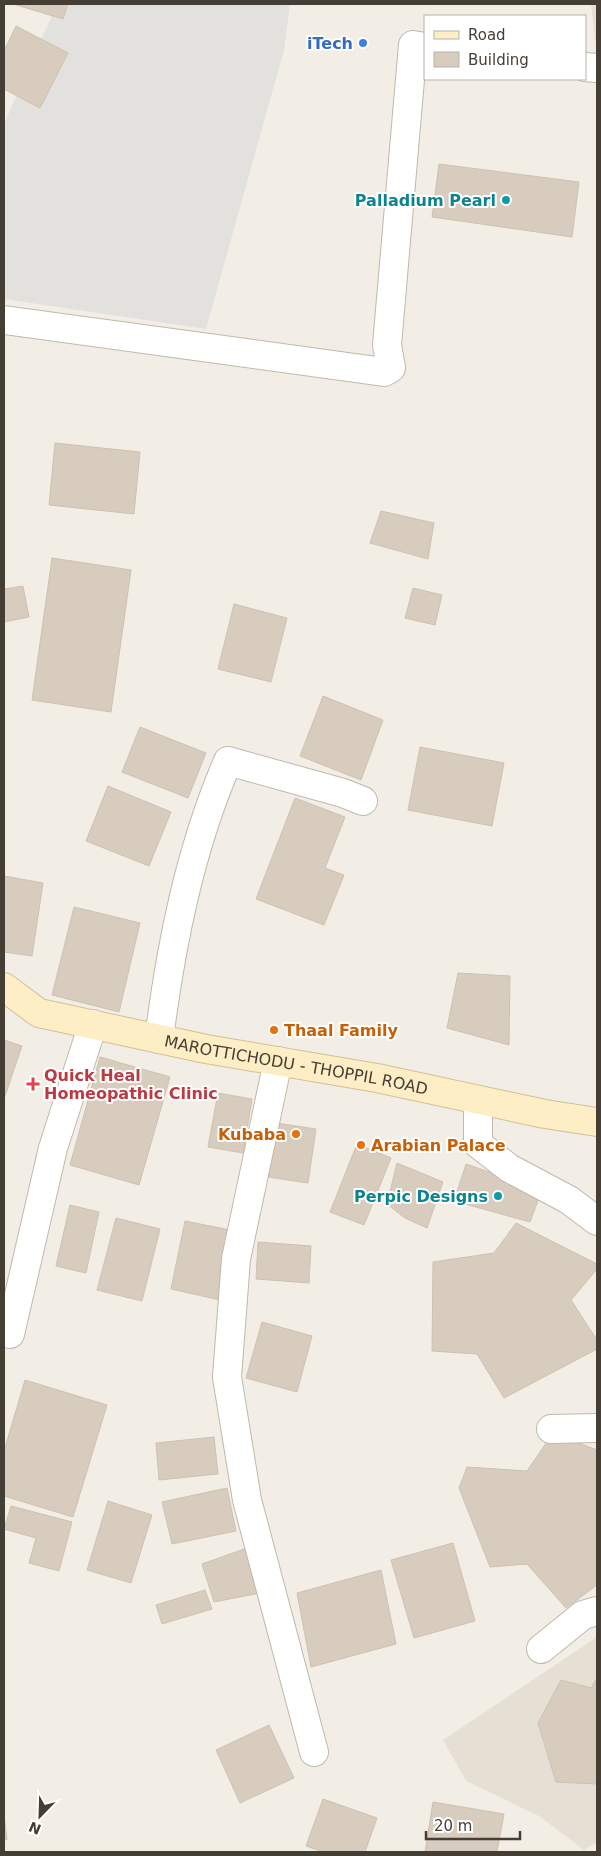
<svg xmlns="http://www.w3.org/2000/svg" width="601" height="1856" font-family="'DejaVu Sans',sans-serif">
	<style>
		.residential { fill: #e6e0d4 }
		.parking { fill: #e3e1de }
		.building { fill: #d7ccbe; stroke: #cec1af }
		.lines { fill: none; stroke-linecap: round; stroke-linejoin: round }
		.minor-casing { stroke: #c1b8ab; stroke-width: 30 }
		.secondary-casing { stroke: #d2c097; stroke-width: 30 }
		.minor { stroke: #fff; stroke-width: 28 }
		.secondary { stroke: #fdeec5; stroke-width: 28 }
		.shop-dot { fill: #3f7fe0; stroke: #fff; stroke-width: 2 }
		.culture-dot { fill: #0f9aa8; stroke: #fff; stroke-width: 2 }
		.food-dot { fill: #e8710a; stroke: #fff; stroke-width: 2 }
		.health-dot { fill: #e0444e; stroke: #fff; stroke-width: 2 }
		.labels { text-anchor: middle; stroke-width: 4; stroke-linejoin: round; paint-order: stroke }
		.shop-label { font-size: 16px; font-weight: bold; fill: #366cbe; stroke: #fff; text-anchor: end }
		.culture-label { font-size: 16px; font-weight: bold; fill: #0d838f; stroke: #fff; text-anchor: end }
		.food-label { font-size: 16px; font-weight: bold; fill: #c56008; stroke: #fff; text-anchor: start }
		.street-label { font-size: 16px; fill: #453e35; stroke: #fff }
		.health-label { font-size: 16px; font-weight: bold; fill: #be3a42; stroke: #fff; text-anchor: start }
	</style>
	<rect width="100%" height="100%" fill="#f2eee6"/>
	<path class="residential" d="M591 4H597V56Z
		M597 1637V1842L584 1850 539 1816 466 1781 443 1740Z"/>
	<path class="parking" d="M57 4H290L284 50 206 329 4 299V124Z"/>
	<path class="building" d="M13 4H68L63 19Z
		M16 26 68 53 40 108 4 89V51Z
		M439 164 579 182 572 237 432 217Z
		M55 443 140 452 134 514 49 505Z
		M381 511 434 523 428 559 370 543Z
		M52 558 131 570 111 712 32 700Z
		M23 586 29 617 4 622V589Z
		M413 588 442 595 435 625 405 618Z
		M234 604 287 618 271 682 218 669Z
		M323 696 383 720 361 780 300 756Z
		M140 727 206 753 188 798 122 772Z
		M420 747 504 763 492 826 408 810Z
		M108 786 171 812 149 866 86 841Z
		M295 798 345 817 325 868 344 875 324 925 256 899Z
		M4 876 43 883 32 956 4 952Z
		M74 907 140 923 119 1012 52 995Z
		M458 973 510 976 509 1045 447 1028Z
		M4 1040 22 1046 4 1099Z
		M100 1057 170 1077 139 1185 70 1165Z
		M218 1093 252 1099 243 1153 208 1147Z
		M276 1123 316 1129 308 1183 268 1177Z
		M357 1144 391 1158 364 1225 330 1212Z
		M397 1163 443 1182 427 1228 405 1218 387 1204Z
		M466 1164 542 1190 530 1222 454 1201Z
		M70 1205 99 1212 86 1273 56 1266Z
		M116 1218 160 1229 142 1301 97 1290Z
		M185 1221 235 1231 220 1300 171 1289Z
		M516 1223 597 1264V1269L571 1300 597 1340V1349L504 1398 477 1354 432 1351 433 1262 494 1253Z
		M258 1242 311 1246 309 1283 256 1279Z
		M262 1322 312 1336 297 1392 246 1378Z
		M25 1380 107 1405 73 1517 4 1496V1451Z
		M553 1433 597 1450V1585L566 1608 527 1564 490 1567 459 1488 467 1467 527 1471Z
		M214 1437 218 1474 159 1480 156 1443Z
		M227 1488 236 1531 172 1544 162 1502Z
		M108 1501 152 1515 131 1583 87 1570Z
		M11 1506 72 1522 59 1571 29 1563 36 1538 4 1529Z
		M453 1543 475 1621 414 1638 391 1560Z
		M247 1548 260 1593 214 1602 202 1564Z
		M381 1570 396 1644 311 1667 297 1593Z
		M205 1590 212 1609 162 1624 156 1605Z
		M597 1678V1784L556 1782 538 1723 561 1680 591 1688Z
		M269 1725 294 1778 240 1803 216 1750Z
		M323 1799 377 1818 365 1852H323L306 1846Z
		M433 1802 504 1814 497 1852H425Z
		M4 1815 7 1839 4 1840Z"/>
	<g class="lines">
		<g class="minor-casing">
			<path id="minor" d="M585 67 597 68
				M4 320 384 372 391 368 387 345 413 45 425 47
				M159 1039C171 944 190 849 228 761L343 793 363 801
				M278 1061 236 1259 227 1377 247 1500 314 1752
				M478 1100V1144L509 1168 569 1200 597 1221
				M10 1334 53 1148 93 1024
				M551 1429 597 1428
				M541 1649 583 1615 597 1611"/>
		</g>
		<g class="secondary-casing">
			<g id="secondary">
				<path id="s1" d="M4 987 39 1013 206 1049 377 1078 545 1114 597 1122"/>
			</g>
		</g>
		<use href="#minor" class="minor"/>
		<use href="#secondary" class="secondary"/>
	</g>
	<circle class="shop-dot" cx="363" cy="43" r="5"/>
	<g class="culture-dot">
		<circle cx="506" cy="200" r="5"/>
		<circle cx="498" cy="1196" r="5"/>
	</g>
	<g class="food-dot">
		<circle cx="274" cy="1030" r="5"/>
		<circle cx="296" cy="1134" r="5"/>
		<circle cx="361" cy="1145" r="5"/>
	</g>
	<path class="health-dot" d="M30.5 1076.5h5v5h5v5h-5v5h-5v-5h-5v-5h5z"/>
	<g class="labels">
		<g class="shop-label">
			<text x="353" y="49">iTech</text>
		</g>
		<g class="culture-label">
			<text x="496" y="206">Palladium Pearl</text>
			<text x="488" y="1202">Perpic Designs</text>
		</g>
		<g class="food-label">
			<text x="284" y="1036">Thaal Family</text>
			<text x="286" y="1140" text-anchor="end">Kubaba</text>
			<text x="371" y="1151">Arabian Palace</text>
		</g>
		<g class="street-label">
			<text dy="6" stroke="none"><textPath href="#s1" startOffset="306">MAROTTICHODU - THOPPIL ROAD</textPath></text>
		</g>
		<g class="health-label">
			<text x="44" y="1081">Quick Heal<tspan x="44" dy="18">Homeopathic Clinic</tspan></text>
		</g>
	</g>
	<rect width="601" height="1856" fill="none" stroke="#453e35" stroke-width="10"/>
	<rect x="424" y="15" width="162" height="65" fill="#ffffff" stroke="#b5b2ae"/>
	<rect x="434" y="31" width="25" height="8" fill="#fdeec5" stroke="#b5b2ae"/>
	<text x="468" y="40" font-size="15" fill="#453e35">Road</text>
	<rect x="434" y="52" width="25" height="15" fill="#d7ccbe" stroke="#b5b2ae"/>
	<text x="468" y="65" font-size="15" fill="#453e35">Building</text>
	<g transform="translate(40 1816) rotate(203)" stroke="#ffffff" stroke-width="4" paint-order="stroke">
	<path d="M0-4L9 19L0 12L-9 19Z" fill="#453e35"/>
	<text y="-8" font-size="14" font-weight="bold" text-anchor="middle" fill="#453e35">N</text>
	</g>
	<path d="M426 1831v8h94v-8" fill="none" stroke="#453e35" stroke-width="2.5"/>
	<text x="434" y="1831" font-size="15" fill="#453e35" stroke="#ffffff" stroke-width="4" paint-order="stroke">20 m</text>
</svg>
